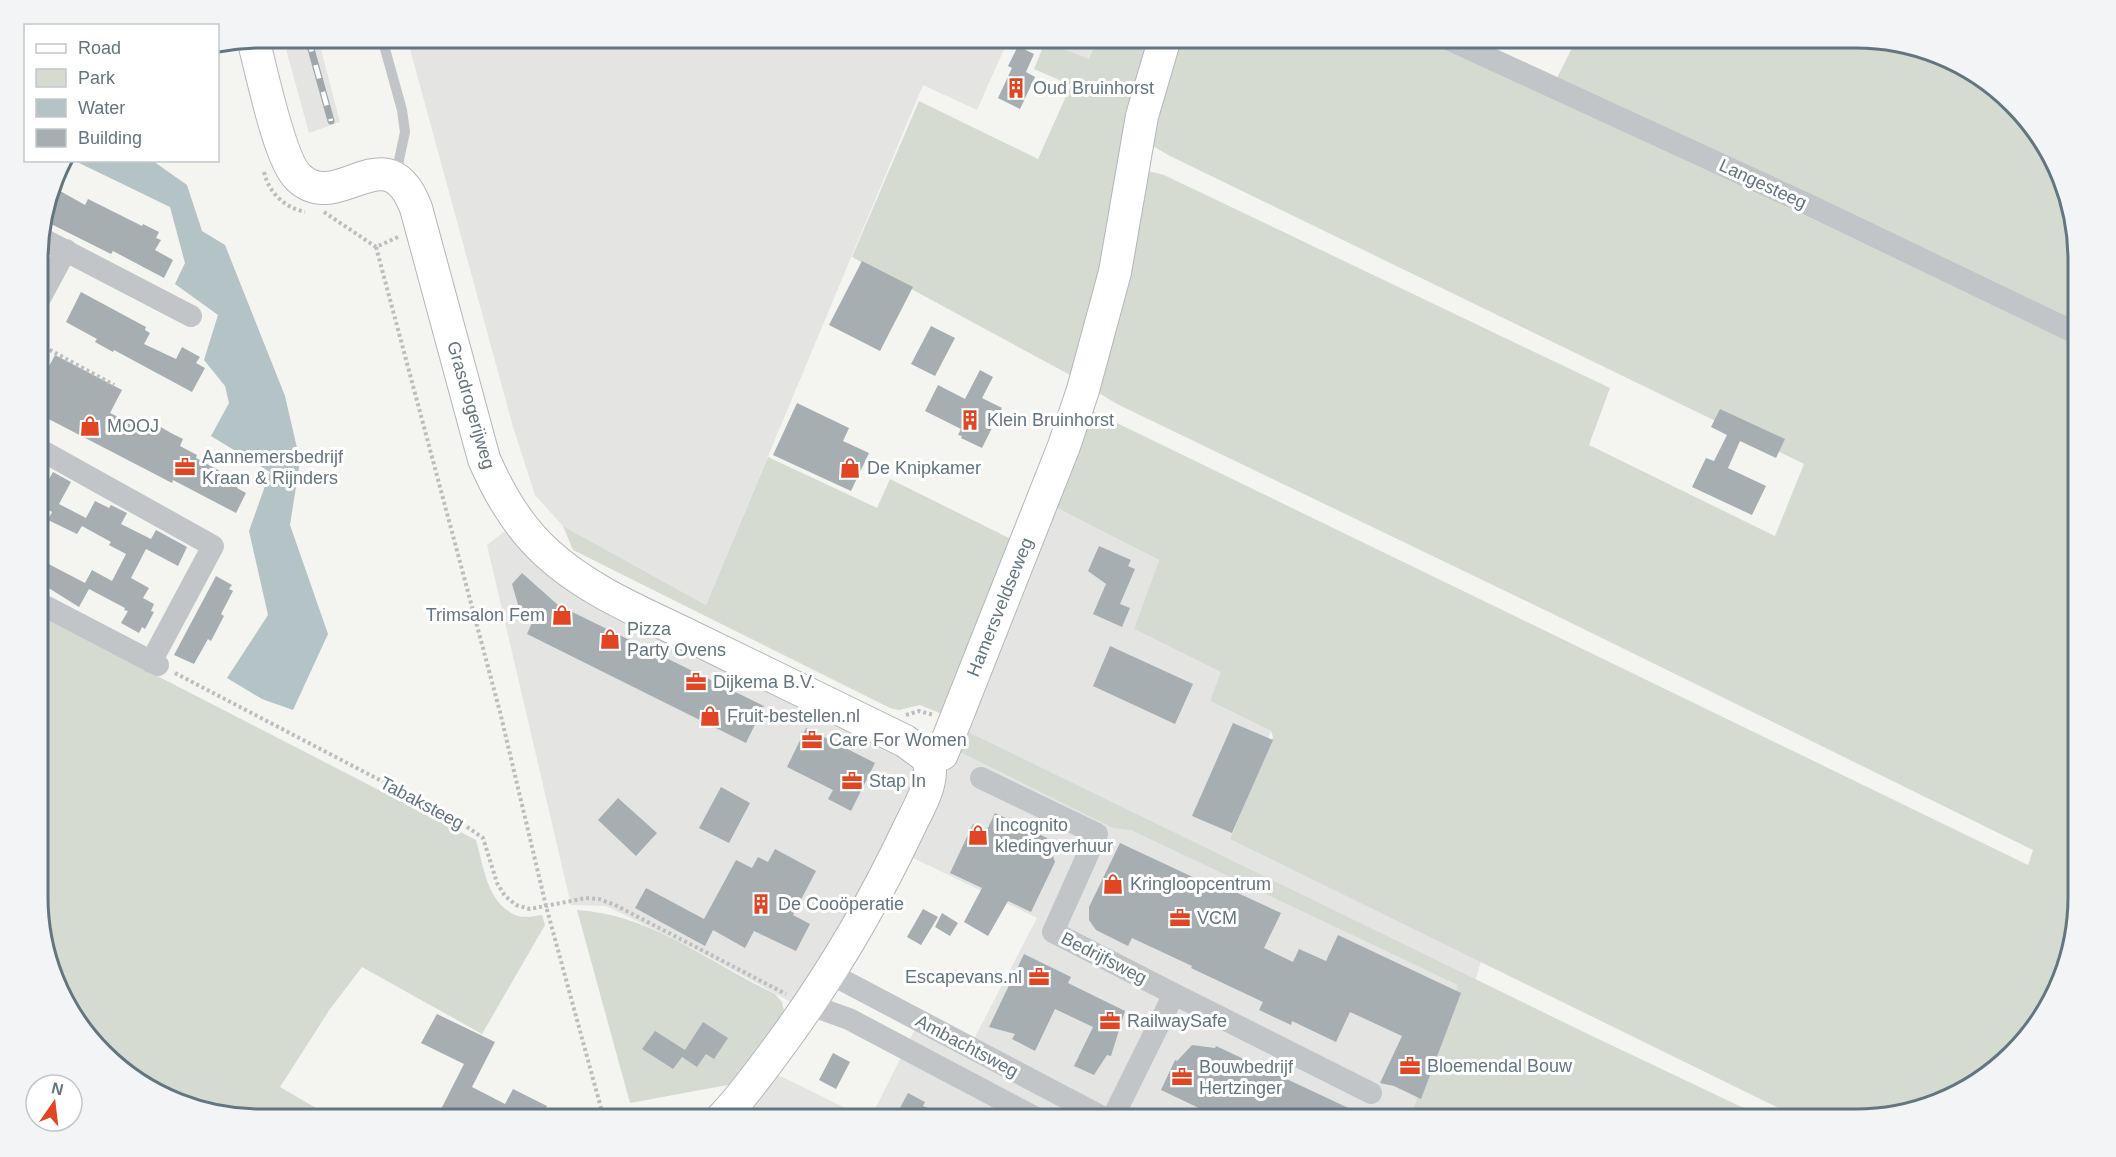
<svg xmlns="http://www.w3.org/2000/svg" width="2116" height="1157" font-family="Arial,sans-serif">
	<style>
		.built { fill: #e4e5e3 }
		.green { fill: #d5dbd1 }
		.water { fill: #b4c3c5 }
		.building { fill: #a6aeb2 }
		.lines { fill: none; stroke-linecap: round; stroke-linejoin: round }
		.secondary-casing { stroke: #b1b7ba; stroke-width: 34 }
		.path { stroke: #bbbdbf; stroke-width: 4; stroke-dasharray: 3 3; stroke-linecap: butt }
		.lane { stroke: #c1c5c8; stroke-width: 10 }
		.street { stroke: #c1c5c8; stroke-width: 22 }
		.secondary { stroke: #fff; stroke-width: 32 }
		.rail-casing { stroke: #a0a7ab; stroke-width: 7 }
		.rail { stroke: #fff; stroke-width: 4.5; stroke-dasharray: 14; stroke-linecap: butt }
		.labels { text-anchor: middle; stroke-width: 6; stroke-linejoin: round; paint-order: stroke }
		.poi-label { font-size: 18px; fill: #637580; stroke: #fff; text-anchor: start }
		.street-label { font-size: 18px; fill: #637580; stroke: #fff }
		.rim { fill: none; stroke: #637580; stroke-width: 3 }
	</style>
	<rect width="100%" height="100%" fill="#f4f4f0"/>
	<path class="built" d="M283 38H318L340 122 309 133Z
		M407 38H1009L977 110 923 85 706 605 563 526 535 495 513 427Z
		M1034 38H1098L1090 62Z
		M1053 506 1159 560 1134 629 1222 672 1210 701 1271 731 1232 833 1481 961 1435 1119H870L923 1013 974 1039 1037 918 905 854 800 1007 694 949 606 906 571 905 487 545 509 528 944 775Z
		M770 1071 868 1119H728Z"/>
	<path class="green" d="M1098 38H1150L1133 88 1102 277 1072 376 852 257 919 101 1038 159 1071 85 1034 69 1045 42 1089 59Z
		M1180 38H1430L2078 345V911L2049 1008 2014 1054 1967 1089 1870 1119H1801L1230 839 1273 737 1271 731 1210 701 1221 672 1134 629 1159 560 1053 506 1088 409 2028 865 2033 850 1551 613 1117 404 1094 390 1131 258 1148 171 1164 175 1610 388 1589 445 1775 536 1804 464 1170 156 1153 146 1170 67Z
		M1577 38H1856L1967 67 2041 137 2078 245V324L1557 78Z
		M768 457 877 508 890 479 1015 541 947 716 920 705 899 710 890 708 573 550 563 526 706 605Z
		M39 615 476 840C484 867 487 905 518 916 525 918 535 916 542 915L545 925 482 1034 362 967 330 1009 280 1087 335 1119H260L149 1090 75 1021 39 926Z
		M964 730 1592 1036 1767 1119H1410L1458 985 1131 830 1113 828 956 750Z
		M577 910C650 914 712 964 775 994L782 1002 785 1016 733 1084 630 1103Z"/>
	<path class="water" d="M75 161H153L187 185 202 231 225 245 285 396 300 461 290 525 328 634 293 710 262 699 227 678 268 615 249 531 270 472 211 436 229 403 225 386 204 360 218 315 175 284 185 263 170 207Z"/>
	<path class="building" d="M1018 46 1034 54 1026 72 1035 77 1020 109 998 98 1012 68 1008 66Z
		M53 187 85 205 88 199 142 226 143 224 159 232 156 238 161 240 155 250 173 260 164 278 113 251 111 254 43 220Z
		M862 261 913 287 880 351 829 325Z
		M81 292 146 327 145 330 150 333 144 344 176 359 182 347 200 357 196 363 205 368 192 392 114 350 113 352 95 342 97 339 66 322Z
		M931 326 955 338 935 376 911 364Z
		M55 355 122 390 110 413 155 435 159 426 171 433 183 439 180 446 197 455 196 458 240 482 237 488 246 493 236 513 173 480 172 483 39 414V385Z
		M980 370 993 377 982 398 1002 408 982 448 961 438 962 436 958 435 961 429 925 411 938 385 965 399Z
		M797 403 849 428 843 441 869 453 851 491 773 455Z
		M1720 409 1785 439 1776 458 1740 441 1728 468 1766 486 1752 515 1692 487 1706 458 1714 461 1727 435 1711 427Z
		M53 472 71 482 59 504 86 518 95 501 109 508 111 505 127 513 121 524 151 539 156 530 187 547 178 566 146 549 131 578 149 588 143 598 154 604 151 611 154 612 145 629 142 627 139 633 121 623 128 611 124 610 125 608 89 589 79 607 39 582V559L85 583 92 570 112 581 126 554 109 545 111 542 82 526 77 534 48 520 52 512 39 505V486L44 488Z
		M1099 546 1131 560 1128 566 1135 569 1120 604 1130 608 1122 627 1093 614 1106 584 1088 571Z
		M522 573 558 605 764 706 746 743 527 634 535 616 519 608 512 584Z
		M216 576 232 585 229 589 233 591 221 614 224 616 211 641 208 639 194 664 174 655Z
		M1110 646 1193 684 1175 724 1093 686Z
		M1233 723 1273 740 1232 833 1192 816Z
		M806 728 875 763 851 811 828 799 833 790 787 767Z
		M721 787 750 803 729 843 699 828Z
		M618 798 657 833 636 856 598 820Z
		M995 813 1047 838 1055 862 1031 912 1008 901 988 936 964 922 982 888 950 873 973 824 987 830Z
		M1120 843 1227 893 1229 889 1281 913 1264 948 1293 962 1299 949 1326 961 1338 935 1461 993 1421 1099 1394 1086 1380 1083 1402 1036 1350 1012 1336 1042 1292 1021 1291 1025 1259 1010 1263 1002 1191 968 1192 966 1132 938 1128 946 1096 930 1089 920V907Z
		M775 849 816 871 793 915 810 924 796 951 754 931 745 948 713 930 705 946 635 908 646 888 704 919 736 860 752 868 758 857 768 862Z
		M923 909 938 917 921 945 907 937Z
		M942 913 958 923 950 936 935 927Z
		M1024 954 1071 977 1068 983 1125 1011 1111 1056 1107 1055 1094 1075 1074 1066 1093 1027 1055 1009 1035 1051 1012 1039 1015 1034 989 1027Z
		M437 1014 495 1042 472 1087 505 1104 513 1089 547 1106 540 1119H436L464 1064 421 1043Z
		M703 1022 728 1038 714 1059 706 1054 697 1067 682 1057 673 1069 642 1049 655 1031 685 1050Z
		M1192 1045 1215 1048 1216 1046 1372 1119H1222L1161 1090 1175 1060 1177 1061Z
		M833 1053 850 1062 836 1089 819 1080Z
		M908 1093 925 1102 923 1106 951 1119H894Z"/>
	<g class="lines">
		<g class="secondary-casing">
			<path id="secondary" d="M253 39C261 68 279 159 298 177 338 217 386 130 416 208L484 459C499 494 518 527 547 553 588 591 643 613 692 637 763 672 834 707 905 741L928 758
				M928 758 942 754 1064 446 1083 390 1115 272 1142 116 1165 38
				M721 1119C744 1095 763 1068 783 1041 831 975 873 904 908 830 918 808 936 782 928 758"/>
		</g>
		<path class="path" d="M264 172C269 193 284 207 305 212
			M324 212 376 247
			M398 237 376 247 500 712 546 906 604 1119
			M39 344 114 385
			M175 673 460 822 483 838 497 883 505 896 516 905 530 909 586 898 599 899 615 905 786 994
			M906 715 919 711 934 715"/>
		<path class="lane" d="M382 38 402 110 405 132 396 174"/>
		<path class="street" d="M1446 38 1809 205 2078 334
			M39 237 191 316
			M39 300 66 250
			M39 449 213 546 151 662
			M39 603 158 665
			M981 778 1097 834 1053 932 1174 994 1112 1119
			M829 973 1106 1119
			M1174 994 1371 1093
			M810 1005 849 1019 1038 1119"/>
		<use href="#secondary" class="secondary"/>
		<g class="rail-casing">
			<path id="rail" d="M308 38 331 121"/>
		</g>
		<use href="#rail" class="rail"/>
	</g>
	<defs>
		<g id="building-bare" transform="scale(1.62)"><path d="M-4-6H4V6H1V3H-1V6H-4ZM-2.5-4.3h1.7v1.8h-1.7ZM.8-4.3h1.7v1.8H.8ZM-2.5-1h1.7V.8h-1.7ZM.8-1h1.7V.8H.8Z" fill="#e04624" stroke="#fff" stroke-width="2.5" paint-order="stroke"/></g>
		<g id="shop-bare" transform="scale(1.62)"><path d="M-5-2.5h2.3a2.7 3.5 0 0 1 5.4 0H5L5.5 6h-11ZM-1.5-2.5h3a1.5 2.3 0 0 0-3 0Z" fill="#e04624" stroke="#fff" stroke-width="2.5" paint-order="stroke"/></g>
		<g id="office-bare" transform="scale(1.62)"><path d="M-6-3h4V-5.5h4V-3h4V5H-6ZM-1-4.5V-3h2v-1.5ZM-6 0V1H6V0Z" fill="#e04624" stroke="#fff" stroke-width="2.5" paint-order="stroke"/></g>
	</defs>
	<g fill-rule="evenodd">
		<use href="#building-bare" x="1016" y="88"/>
		<use href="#building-bare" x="970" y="420"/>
		<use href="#shop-bare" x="90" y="426"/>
		<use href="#office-bare" x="185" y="467"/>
		<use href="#shop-bare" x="850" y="468"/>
		<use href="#shop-bare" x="562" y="615"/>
		<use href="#shop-bare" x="610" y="639"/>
		<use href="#office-bare" x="696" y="682"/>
		<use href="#shop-bare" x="710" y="716"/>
		<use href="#office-bare" x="812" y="740"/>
		<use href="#office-bare" x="852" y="781"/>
		<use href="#shop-bare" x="978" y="835"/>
		<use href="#shop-bare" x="1113" y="884"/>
		<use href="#building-bare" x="761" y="904"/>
		<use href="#office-bare" x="1180" y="918"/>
		<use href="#office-bare" x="1039" y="977"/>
		<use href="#office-bare" x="1110" y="1021"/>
		<use href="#office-bare" x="1410" y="1066"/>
		<use href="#office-bare" x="1182" y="1077"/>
	</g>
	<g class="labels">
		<g class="poi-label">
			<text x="1033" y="94">Oud Bruinhorst</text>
			<text x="987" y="426">Klein Bruinhorst</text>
			<text x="107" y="432">MOOJ</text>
			<text x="202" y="463">Aannemersbedrijf<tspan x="202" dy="21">Kraan &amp; Rijnders</tspan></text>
			<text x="867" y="474">De Knipkamer</text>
			<text x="545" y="621" text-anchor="end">Trimsalon Fem</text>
			<text x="627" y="635">Pizza<tspan x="627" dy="21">Party Ovens</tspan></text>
			<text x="713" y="688">Dijkema B.V.</text>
			<text x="727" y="722">Fruit-bestellen.nl</text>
			<text x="829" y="746">Care For Women</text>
			<text x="869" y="787">Stap In</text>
			<text x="995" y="831">Incognito<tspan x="995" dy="21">kledingverhuur</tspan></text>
			<text x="1130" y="890">Kringloopcentrum</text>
			<text x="778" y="910">De Cooöperatie</text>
			<text x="1197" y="924">VCM</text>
			<text x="1022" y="983" text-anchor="end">Escapevans.nl</text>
			<text x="1127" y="1027">RailwaySafe</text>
			<text x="1427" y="1072">Bloemendal Bouw</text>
			<text x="1199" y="1073">Bouwbedrijf<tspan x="1199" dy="21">Hertzinger</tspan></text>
		</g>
		<g class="street-label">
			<text transform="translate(1763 184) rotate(25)" y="6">Langesteeg</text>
			<text transform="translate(471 405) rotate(74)" y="6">Grasdrogerijweg</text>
			<text transform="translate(1000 607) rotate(-68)" y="6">Hamersveldseweg</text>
			<text transform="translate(422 803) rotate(28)" y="6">Tabaksteeg</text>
			<text transform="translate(1104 958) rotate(27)" y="6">Bedrijfsweg</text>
			<text transform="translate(967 1046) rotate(28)" y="6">Ambachtsweg</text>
		</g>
	</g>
	<path d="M0 0H2116V1157H0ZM260 48H1856A212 212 0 0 1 2068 260V897A212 212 0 0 1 1856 1109H260A212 212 0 0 1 48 897V260A212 212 0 0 1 260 48Z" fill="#f3f4f5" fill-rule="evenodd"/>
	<path class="rim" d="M260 48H1856A212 212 0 0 1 2068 260V897A212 212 0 0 1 1856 1109H260A212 212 0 0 1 48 897V260A212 212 0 0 1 260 48Z"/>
	<rect x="24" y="24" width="195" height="138" fill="#ffffff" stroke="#c1c8cc" stroke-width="1.5"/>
	<rect x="36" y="44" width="30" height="9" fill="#ffffff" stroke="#c1c8cc" stroke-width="1.5"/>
	<text x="78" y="54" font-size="18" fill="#637580">Road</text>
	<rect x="36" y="69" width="30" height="18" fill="#d5dbd1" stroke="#c1c8cc" stroke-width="1.5"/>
	<text x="78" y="84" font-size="18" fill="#637580">Park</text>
	<rect x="36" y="99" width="30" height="18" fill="#b4c3c5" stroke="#c1c8cc" stroke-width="1.5"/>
	<text x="78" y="114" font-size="18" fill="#637580">Water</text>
	<rect x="36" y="129" width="30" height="18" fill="#a6aeb2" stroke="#c1c8cc" stroke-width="1.5"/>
	<text x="78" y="144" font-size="18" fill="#637580">Building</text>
	<g transform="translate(54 1103) rotate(14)"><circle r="28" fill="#ffffff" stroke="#c1c8cc" stroke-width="1.5"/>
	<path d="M0-4.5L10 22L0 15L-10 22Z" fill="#e04624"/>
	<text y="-9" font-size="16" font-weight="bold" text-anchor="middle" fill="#637580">N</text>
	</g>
</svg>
